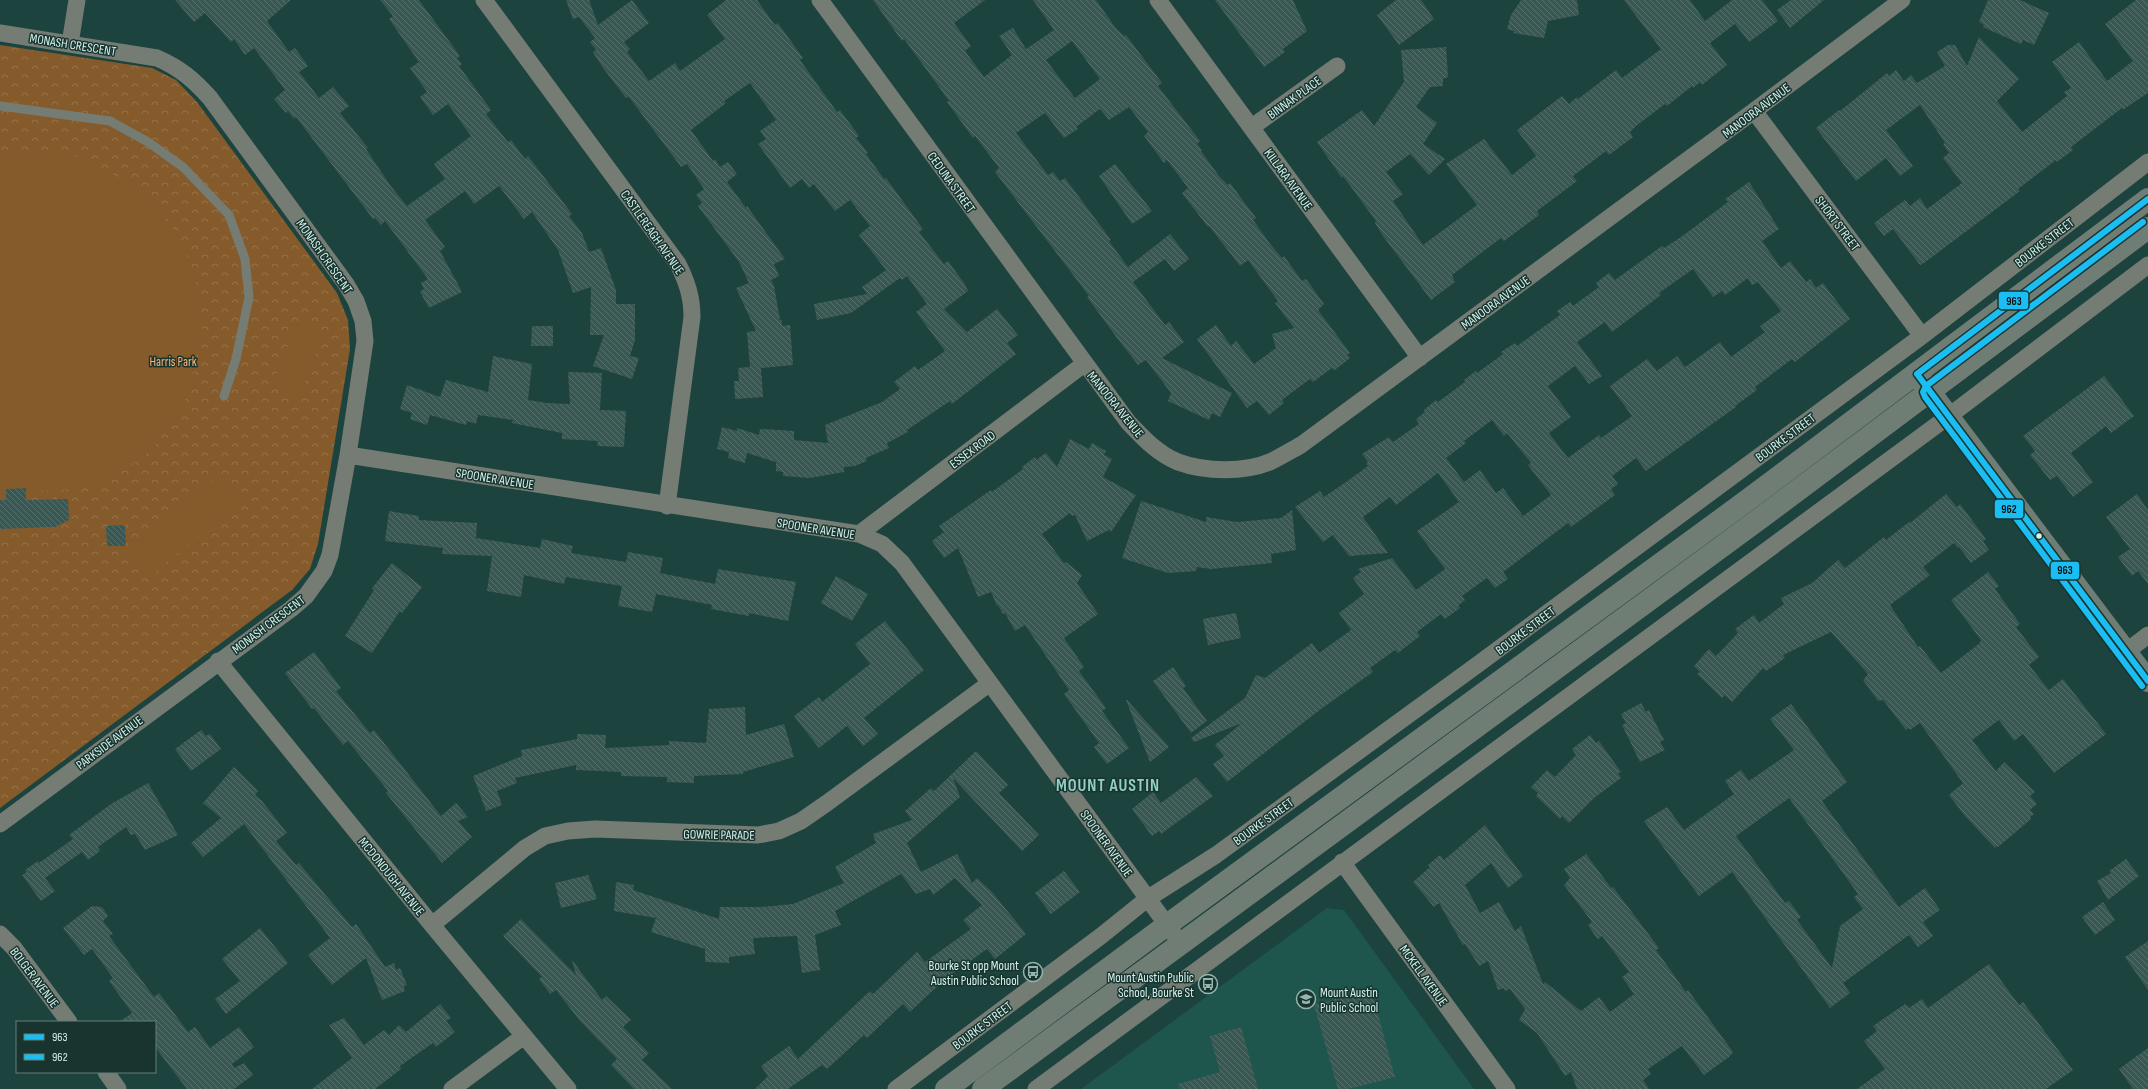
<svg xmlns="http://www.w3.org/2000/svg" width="2148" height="1089" font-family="'Sofia Sans Condensed',sans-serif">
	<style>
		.built { fill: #1e564e }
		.park { fill: url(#park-crowns) }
		.pitch { fill: #865b2b }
		.building { fill: url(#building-back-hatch); fill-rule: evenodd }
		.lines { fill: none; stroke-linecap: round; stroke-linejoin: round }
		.lane { stroke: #747c74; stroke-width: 9 }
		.street { stroke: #747c74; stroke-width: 17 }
		.secondary { stroke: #707d75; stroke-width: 22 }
		.bus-1-casing { stroke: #19332f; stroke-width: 9 }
		.bus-2-casing { stroke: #19332f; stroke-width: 9 }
		.bus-1 { stroke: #1abef2; stroke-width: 6 }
		.bus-2 { stroke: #1abef2; stroke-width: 6 }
		.bus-dot { fill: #d3f3ec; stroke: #19332f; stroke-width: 1.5 }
		.labels { text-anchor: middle; stroke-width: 3; stroke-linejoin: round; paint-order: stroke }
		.street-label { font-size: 13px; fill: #d3f3ec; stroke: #19332f }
		.park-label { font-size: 13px; fill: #ffb775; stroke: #19332f }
		.poi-label { font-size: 13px; fill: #d3f3ec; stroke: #19332f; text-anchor: end }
		.district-label { font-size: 17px; font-weight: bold; letter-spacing: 1px; fill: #90d0c5; stroke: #19332f }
		.line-badge { stroke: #19332f; stroke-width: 1.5 }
		.pale-badge-label { font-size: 11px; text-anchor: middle; font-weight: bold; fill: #111 }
	</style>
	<defs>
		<pattern id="park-crowns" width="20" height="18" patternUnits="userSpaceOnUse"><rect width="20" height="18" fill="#865b2b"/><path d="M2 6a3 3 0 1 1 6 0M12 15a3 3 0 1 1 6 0" fill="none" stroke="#96734a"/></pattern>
		<pattern id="building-back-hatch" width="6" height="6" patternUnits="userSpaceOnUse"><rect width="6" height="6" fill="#3a5853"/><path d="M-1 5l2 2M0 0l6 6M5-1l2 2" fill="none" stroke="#56706c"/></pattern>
	</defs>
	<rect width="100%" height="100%" fill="#1c433e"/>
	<path class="built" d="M1327 908 1344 910 1474 1089H1081Z"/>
	<path class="park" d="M0 45 152 68 176 80 197 102 337 293 348 320 350 349 318 544 310 569 292 590 0 808Z"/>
	<path class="pitch" d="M0 150H45L78 157 128 182 150 199 177 234 195 274 203 331 187 397 153 449 99 487 0 494Z
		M298 321 325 332 299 396 272 384Z
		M220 475 241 500 150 576 129 551Z"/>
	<path class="building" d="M175 0H291L267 21 289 52 295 48 308 66 299 72 319 98 333 87 349 106 340 113 368 148 366 149 390 185 407 206 445 179 434 164 471 136 448 104 433 115 420 97 427 92 410 68 419 62 389 19 393 16 380 0H419L460 56 457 58 462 64 459 66 491 110 486 114 508 142 511 140 525 159 528 156 560 198 572 214 569 216 582 233 589 252 601 248 616 290V304H635V340L630 356 639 358 632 379 593 366 604 335H590L591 287 573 293 558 250 532 212 524 219 499 186 474 204 465 191 425 220 445 247 440 251 462 292 429 308 420 292 424 289 421 283 428 279 385 221 381 225 375 218 373 219 296 117 294 119 288 111 286 113 274 99 285 90 254 48 245 55 234 39 231 42 205 13 194 22Z
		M566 0H589L598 25 632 0 649 23 624 42 630 49 627 52 649 81 675 63 680 71 725 39 707 15 726 0H757L775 25 778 23 803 58 800 60 837 112 840 110 859 136 856 138 868 153 866 154 884 179 886 178 923 229 919 232 944 264 948 261 964 283 968 291 944 309 967 332 997 309 1018 335 1007 343 1016 354 952 404 950 401 907 430 908 432 887 443 889 448 866 458 867 461 855 466 844 467V472L810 478 783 476V472L776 471V462L747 453 745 463 728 458 729 452 717 449 722 427 737 431V428L759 435 760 429 794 431V440L828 443 825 425 882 402 900 389 894 382 915 366 918 370 945 351 916 312 927 304 907 276 902 280 900 278 851 313 817 320 814 304 867 294 862 287 886 270 859 235 870 226 850 200 835 211 814 184 809 188 802 179 790 188 758 144 766 139 760 131 776 120 750 83 724 101 726 103 691 130 713 161 715 159 720 167 728 162 737 174 727 182 746 208 747 206 785 259 774 264 779 276 771 280 774 286 780 320H782V326L790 325 793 365 761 368 763 397 735 399 734 381H739L738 368 750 367 747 332 756 331 736 288 749 283 739 262 698 206 702 203 696 195 704 189 687 164 681 167 629 97 626 98 603 68 594 54 593 52 596 50 590 42 595 38 579 17 573 19Z
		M873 0H985L954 23 971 46 965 51 984 77 1012 55 999 36 1013 28 1026 49 1054 30 1033 0H1096L1115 27 1124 36 1126 35 1162 83 1158 86 1200 141 1197 144 1202 150 1201 151 1219 176 1228 185 1230 183 1256 218 1253 220 1271 245 1282 258 1284 256 1302 281 1306 279 1324 304 1318 310 1350 353 1347 355 1350 358 1335 370 1332 368 1313 382 1310 379 1282 400 1284 403 1269 415 1257 401 1247 408 1197 339 1216 325 1231 346 1236 341 1254 364 1276 348 1272 334 1294 328 1275 303 1278 301 1248 260 1240 266 1209 226 1208 227 1182 193 1188 188 1167 160 1164 163 1144 136 1148 132 1129 107 1109 120 1100 109 1076 127 1078 129 1064 138 1045 113 1016 133 1048 175 1053 172 1060 181 1065 178 1111 240 1109 241 1128 267 1170 234 1189 259 1174 271 1165 259 1133 282 1165 325 1169 322 1184 342 1162 358 1232 393 1220 417 1212 413 1209 420 1168 401 1171 393 1146 360 1138 365 1117 338 1087 297 1089 296 995 172 999 168 975 136 973 138 947 102 949 101 934 80 904 39 902 41ZM1072 41 1100 79 1075 98 1046 60Z
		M1215 0H1293L1307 31 1283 49 1285 52 1264 67Z
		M1396 0H1421L1434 19 1399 45 1377 15Z
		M1521 0H1577L1579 15 1548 21 1544 38 1514 33V31L1507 29 1511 15Z
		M1624 0H1690L1705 21 1732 0H1762L1778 21 1749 42 1735 24 1710 43 1727 65 1702 85 1700 82 1693 88 1692 86 1667 106 1665 104 1636 126 1630 132 1633 137 1609 155 1606 151 1573 176 1577 181 1537 211 1539 215 1504 241 1501 238 1452 275 1455 282 1431 300 1383 236 1375 223 1376 221 1343 176 1342 178 1317 142 1362 110 1374 126 1404 82 1401 50 1446 47 1448 77 1443 79V86L1430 87 1416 107 1437 123 1423 144 1445 159 1429 175 1410 154 1386 172 1403 194 1393 201 1423 245 1477 205 1446 164 1484 139 1512 175 1536 156 1517 130 1562 96 1569 104 1577 97 1578 99 1616 70 1622 78 1661 49Z
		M1791 0H1824L1790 28 1777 10Z
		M1988 0H2020L2049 13 2034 45 2023 40 2021 44 1983 27 1984 25 1979 22Z
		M2136 0H2148V93L2124 109 2122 108 2071 147 2073 150 2057 162 2056 160 2018 189 2020 191 1924 263 1920 265 1893 229 1884 236 1874 223 1905 200 1910 206 1920 198 1927 209 1962 183 1943 158 1949 153 1943 144 1945 143 1920 105 1886 130 1913 166 1900 176 1886 158 1856 181 1816 128 1839 110 1840 111 1887 73 1889 76 1896 70 1904 81 1911 75 1917 83 1945 66 1937 52 1948 45H1955L1967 66 1979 37 2019 79 1997 101 2022 132 2067 96 2064 92 2071 88 2052 62 2079 42 2107 81 2133 61 2105 24Z
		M1115 164 1152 211 1132 224 1099 176Z
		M1749 182 1779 229 1762 241 1781 268 1790 261 1806 282 1810 279 1816 288 1823 283 1850 319 1795 362 1792 359 1755 387 1757 390 1735 406 1736 407 1646 471 1636 458 1612 476 1618 484 1611 489 1615 495 1571 527 1568 523 1503 572 1508 579 1495 588 1487 578 1462 596 1465 600 1458 606 1460 608 1445 619 1441 614 1417 632 1420 636 1398 653 1395 650 1370 668 1373 672 1321 709 1227 782 1213 764 1224 756 1215 745 1242 723 1194 742 1191 738 1245 698 1256 675 1265 678 1312 643 1319 653 1351 630 1339 613 1364 594 1353 578 1361 572 1358 569 1392 558 1416 590 1445 569 1417 531 1459 502 1438 473 1396 505 1390 497 1363 517 1388 553 1349 556 1333 535 1323 542 1295 507 1320 491 1324 497 1346 482 1368 466 1366 464 1368 462 1362 454 1389 437 1393 442 1419 424 1416 419 1425 412 1424 410 1436 400 1438 402 1465 382 1464 380 1476 371 1477 373 1503 354 1501 352 1515 343 1517 346 1560 315 1557 311 1570 302 1573 306 1599 287 1596 283 1609 273 1615 280 1662 246 1664 248 1681 237 1728 202 1725 199ZM1693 269 1713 297 1722 291 1725 295 1748 278 1752 285 1758 282 1781 311 1760 326 1765 332 1731 357 1720 342 1685 367 1677 356 1657 371 1647 359 1610 386 1632 416 1601 438 1599 435 1568 458 1549 433 1571 417 1548 386 1575 366 1589 384 1602 376 1577 342 1605 322 1612 332 1661 295 1659 293ZM1492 420 1504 436 1507 433 1531 463 1528 465 1551 495 1523 516 1503 488 1496 493 1480 470 1464 482 1446 458 1466 443 1464 441Z
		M532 326H553V346H531Z
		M493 356 532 364 528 400 547 403 570 404 568 372 602 373 600 410 626 411 624 447 597 446 598 441 562 439V433L512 423 513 420 478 415 476 424 467 421 466 425 430 415 427 425 410 419 412 413 400 409 407 385 440 397 446 380 488 392Z
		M2104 376 2134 416 2111 433 2106 426 2071 453 2093 482 2073 497 2057 476 2050 480 2030 455 2035 451 2023 436Z
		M1070 439 1089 449 1092 443 1106 451 1104 455 1112 459 1103 477 1136 495 1111 532 1109 530 1087 541 1075 515 1072 516 1070 513 1042 534 1064 563 1066 562 1082 575 1077 583 1098 614 1064 638 1084 667 1079 671 1106 708 1102 711 1129 748 1107 764 1094 747 1099 743 1064 694 1069 690 1025 625 1015 631 1005 613 1003 614 998 605 997 606 991 592 978 597 958 548 944 558 932 541 944 532 939 526 991 490 992 492 1023 469 1022 467 1035 457 1036 460 1046 453 1057 467Z
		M26 488V500L68 499 69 520 55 527 0 529V500H6V489Z
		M1946 494 1957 507 1960 504 1986 539 1983 541 1989 550 1971 563 1959 547 1958 548 1954 543 1923 567 1930 575 1890 605 1918 647 1920 646 1941 673 1980 643 1981 640 1951 600 1988 572 1999 586 1995 589 2020 624 2016 627 2039 657 2029 665 2049 690 2063 679 2106 734 2054 773 2023 734 2014 741 1999 720 1972 740 1996 771 2004 762 2035 792 2030 796 2037 804 2030 810 2034 814 2030 817 2031 819 1998 847 1997 846 1995 848 1965 816 1949 795 1963 783 1920 723 1910 730 1909 728 1906 730 1883 700 1878 701 1863 680 1868 674 1831 632 1783 655 1785 658 1766 671 1763 668 1732 702 1725 695 1722 698 1697 674 1700 672 1694 666 1709 649 1716 656 1738 633 1735 629 1754 615 1759 623 1784 604 1781 598 1812 583 1838 560 1845 568 1884 537 1886 540 1909 522 1910 523Z
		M2137 494 2148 510V584L2138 571 2132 576 2118 557 2130 549 2106 517Z
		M1141 501 1206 522V517L1237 522 1281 518 1292 510 1296 550 1271 554 1272 563 1211 569 1197 567 1196 571 1168 573 1122 558Z
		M389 511 419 516V520L477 523 476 538 540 548 542 539 573 546 571 553 626 562 628 552 663 558 660 573 715 584 718 569 796 582 788 621 749 613V616L711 609 712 605 656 594 652 612 618 606 622 586 566 577 564 584 524 575 521 597 487 591 492 556 442 554 443 548 385 541Z
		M125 525 126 546H107L106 526Z
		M392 563 422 587 402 613 400 611 372 653 345 636 374 590 372 588Z
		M836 576 868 594 852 621 821 603Z
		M1236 613 1241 638 1208 645 1203 619Z
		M885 621 924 670 864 718 878 734 863 746 847 726 819 748 794 716 819 697 822 702 870 664 855 644Z
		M314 652 341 688 336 691 370 733 374 730 441 816 456 803 468 817 458 821 472 837 442 863 386 793 388 791 348 741 343 745 314 708 312 709 285 673Z
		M1173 667 1186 686 1183 688 1207 721 1191 733 1153 681Z
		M1126 700H1127L1169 747 1150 762Z
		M1641 703 1646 712 1649 710 1664 740 1660 742 1665 750 1640 762 1622 725 1626 723 1621 714Z
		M1791 704 1847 782 1822 801 1899 907 1925 888 1940 910 1923 922 1933 936 1918 947 1909 935 1843 983 1850 993 1830 1008 1732 872 1699 896 1644 821 1667 807 1684 830 1734 794 1725 781 1741 770 1749 781 1794 750 1770 719ZM1789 798 1858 894 1854 897 1863 909 1840 926 1832 968 1797 920 1801 917 1789 901 1785 903 1736 836Z
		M745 707 746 735 784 724 794 757 743 772V774L694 776V783L667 782V777L621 776V772L576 770V765L515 778 517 783 497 791 502 805 486 811 473 776 522 756 521 750 577 739V734L606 735 605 748 669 745V741L706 743 709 709Z
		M201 730 206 736 210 734 221 749 191 771 175 749Z
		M1590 735 1596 743 1599 741 1621 772 1618 773 1621 778 1594 798 1569 823 1562 816 1560 819 1536 796 1538 793 1531 787 1547 770 1555 777 1576 755 1572 749Z
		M976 751 1008 785 999 793 1039 835 1022 851 953 778 960 797 907 843 921 872 957 854 972 883 977 878 992 892 1026 934 995 959 987 949 945 979 910 1012 903 1004 867 1038 864 1035 827 1069 822 1065 788 1089H755L768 1076 761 1066 789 1046 798 1059 870 991 873 994 917 952 925 962 971 929 963 920 982 905 955 878 933 895 930 889 916 894 901 874 835 911 841 925 815 935 820 970 802 973 797 936 753 938 755 954 729 957V963L705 962V949L651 932 656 918 614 911 616 882 634 885 633 890 719 919 720 907H762L793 904 844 883 835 867 876 843 873 834 912 820 905 811 931 788 934 791Z
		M234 767 258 791 255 795 262 801 287 833 276 841 296 865 299 863 352 927 356 924 385 967 394 963 396 970 400 968 407 985 404 986 405 991 382 1000 366 958 332 985 308 955 330 938 244 824 203 857 191 843 221 818 203 803Z
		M1196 777 1213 796 1161 834 1159 831 1152 836 1132 809 1153 792 1161 803Z
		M148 783 178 835 145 850 135 834 131 835 126 827 98 847 100 851 88 860 82 852 45 878 55 891 41 901 22 875 27 872 25 870 38 861 39 863 73 839 69 835 111 804Z
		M1485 825 1523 876 1508 888 1491 863 1465 885 1480 913 1499 902 1515 931 1521 926 1543 984 1545 982 1581 1011 1599 997 1610 1012 1634 994 1622 977 1629 972 1602 936 1598 939 1593 933 1588 925 1592 922 1564 885 1570 878 1564 869 1586 854 1611 888 1613 887 1659 948 1656 950 1686 992 1688 990 1733 1052 1729 1057 1704 1075 1682 1046 1648 1069 1651 1074 1643 1080 1649 1089H1577L1571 1072 1565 1076 1537 1033 1519 1020 1525 1009 1510 989 1505 991 1504 988 1498 990 1488 961 1479 966 1465 944 1463 945 1439 903 1434 907 1413 882 1430 867 1428 865 1440 855 1444 860Z
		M2126 859 2139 876 2108 900 2097 881 2111 873 2109 871Z
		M1064 871 1080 892 1051 914 1035 893Z
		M588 875 597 899 561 908 555 883Z
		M2103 902 2115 920 2095 935 2082 917Z
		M92 906 102 907 108 916 103 921 113 934 109 936 154 997 159 993 188 1032 195 1027 210 1048 239 1027 254 1047 232 1064 234 1068 244 1063 253 1075 234 1089H187L155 1047V1022H119L132 1013 109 981 113 978 92 949 84 955 63 928Z
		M521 919 576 975 572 960 602 1000 606 996 631 1020 623 1027 649 1053 642 1060 672 1089H634L611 1065 617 1059 580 1021 556 990 550 994 539 979 542 977 503 936Z
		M260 928 288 963 226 1014 215 999 240 981 222 959Z
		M2148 941V990L2125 957Z
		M1989 964 2019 1005 2023 1002 2073 1070 2046 1089H1857L1885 1069 1864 1041 1877 1031 1873 1026 1905 1004 1909 1008 1922 999 1928 1008Z
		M1371 989 1395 1077 1349 1089H1338L1314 1005Z
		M440 1004 451 1018 446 1021 455 1032 436 1047 433 1043 400 1066 401 1069 375 1089H312L352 1058 329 1025 344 1018 364 1045 384 1030 389 1035 399 1025 406 1032Z
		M1241 1027 1258 1089H1179L1178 1084 1220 1072 1210 1036Z
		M2148 1048V1089H2133L2119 1069Z"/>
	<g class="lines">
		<path class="lane" d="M0 106 110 121 148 142 183 167 229 215 245 259 249 297 236 359 224 396"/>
		<path class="street" d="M484 0 678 264C687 282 692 297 692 317L667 506
			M820 0 1128 422C1142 437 1158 454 1178 462 1205 472 1245 473 1272 461 1282 456 1292 450 1301 445L1754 111 1902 0
			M1158 0 1420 358
			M0 33 157 58C180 68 194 80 210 98L346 284 356 301 363 321 365 341 348 455 330 555 324 571 306 596 291 609 0 824
			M70 44 77 0
			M1754 111 1922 336
			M1252 127 1337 66
			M348 455 859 534 882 544 902 563 1181 944
			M859 534 1084 364
			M2126 652 2148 635
			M218 661 432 925 568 1089
			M1342 862 1507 1089
			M432 925 525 848 545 836 568 831 595 829 758 835 779 831 801 821 827 803 990 683
			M0 934 14 948 69 1022
			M106 1072 118 1089
			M452 1089 524 1036
			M896 1089 1101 936 1147 899 1216 855 1477 665 1922 336 2148 162
			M1036 1089 1949 416 2148 265"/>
		<path class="secondary" d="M1921 380 2148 681
			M946 1089 1167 925 1745 502 2148 199
			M983 1089 1758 520 2148 228"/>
		<g class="bus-1-casing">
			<path id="bus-1" d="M2148 199 1917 374 2148 681"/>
		</g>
		<g class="bus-2-casing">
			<path id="bus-2" d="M2142 686 1925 397 1923 392 1926 386 2143 222"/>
		</g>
		<use href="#bus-1" class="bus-1"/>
		<use href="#bus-2" class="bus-2"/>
	</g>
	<defs>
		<g id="bus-ring" transform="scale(1)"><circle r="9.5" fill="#19332f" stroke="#93b5af" stroke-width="1.5"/><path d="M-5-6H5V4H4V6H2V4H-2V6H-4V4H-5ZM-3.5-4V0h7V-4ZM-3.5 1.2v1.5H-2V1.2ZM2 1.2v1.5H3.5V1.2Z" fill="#93b5af"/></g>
		<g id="school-ring" transform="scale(1)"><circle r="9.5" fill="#19332f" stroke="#93b5af" stroke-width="1.5"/><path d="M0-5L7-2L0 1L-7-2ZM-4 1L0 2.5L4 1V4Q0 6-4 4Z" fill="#93b5af"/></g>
	</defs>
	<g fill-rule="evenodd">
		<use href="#bus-ring" x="1033" y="972"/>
		<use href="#bus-ring" x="1208" y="984"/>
		<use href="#school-ring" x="1306" y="999"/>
	</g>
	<circle class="bus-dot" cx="2039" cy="536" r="3.5"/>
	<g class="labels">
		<g class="street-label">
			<text transform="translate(73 44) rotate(9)" y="5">MONASH CRESCENT</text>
			<text transform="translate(1294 97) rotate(-36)" y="5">BINNAK PLACE</text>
			<text transform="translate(1756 110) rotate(-37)" y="5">MANOORA AVENUE</text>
			<text transform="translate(1289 179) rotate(54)" y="5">KILLARA AVENUE</text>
			<text transform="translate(952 182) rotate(54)" y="5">CEDUNA STREET</text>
			<text transform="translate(1838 223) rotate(53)" y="5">SHORT STREET</text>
			<text transform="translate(653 232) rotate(55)" y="5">CASTLEREAGH AVENUE</text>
			<text transform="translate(2044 242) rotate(-38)" y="5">BOURKE STREET</text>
			<text transform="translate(325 256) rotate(55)" y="5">MONASH CRESCENT</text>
			<text transform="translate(1495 302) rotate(-36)" y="5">MANOORA AVENUE</text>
			<text transform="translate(1116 404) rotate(51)" y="5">MANOORA AVENUE</text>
			<text transform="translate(1785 437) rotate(-37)" y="5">BOURKE STREET</text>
			<text transform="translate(972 449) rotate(-37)" y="5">ESSEX ROAD</text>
			<text transform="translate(495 478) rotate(9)" y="5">SPOONER AVENUE</text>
			<text transform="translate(816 528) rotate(9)" y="5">SPOONER AVENUE</text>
			<text transform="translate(268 624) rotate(-37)" y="5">MONASH CRESCENT</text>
			<text transform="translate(1525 630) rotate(-37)" y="5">BOURKE STREET</text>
			<text transform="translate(109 742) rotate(-37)" y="5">PARKSIDE AVENUE</text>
			<text transform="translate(1263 821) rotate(-36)" y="5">BOURKE STREET</text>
			<text transform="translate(719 834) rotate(1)" y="5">GOWRIE PARADE</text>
			<text transform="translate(1107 843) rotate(54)" y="5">SPOONER AVENUE</text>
			<text transform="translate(392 876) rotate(51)" y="5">MCDONOUGH AVENUE</text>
			<text transform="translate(1424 975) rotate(54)" y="5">MCKELL AVENUE</text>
			<text transform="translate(35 977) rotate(53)" y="5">BOLGER AVENUE</text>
			<text transform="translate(982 1025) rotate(-37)" y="5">BOURKE STREET</text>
		</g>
		<g class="park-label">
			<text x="173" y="366">Harris Park</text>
		</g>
		<g class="poi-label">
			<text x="1019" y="970">Bourke St opp Mount<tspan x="1019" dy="15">Austin Public School</tspan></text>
			<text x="1194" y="982">Mount Austin Public<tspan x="1194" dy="15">School, Bourke St</tspan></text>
			<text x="1320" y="997" text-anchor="start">Mount Austin<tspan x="1320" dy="15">Public School</tspan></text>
		</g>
		<g class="district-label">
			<text x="1108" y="791">MOUNT AUSTIN</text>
		</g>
	</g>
	<g class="line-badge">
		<rect x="1998" y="291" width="31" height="19" rx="4" fill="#1abef2"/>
		<rect x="1994" y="499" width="30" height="20" rx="4" fill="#1abef2"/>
		<rect x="2050" y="561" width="30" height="19" rx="4" fill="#1abef2"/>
	</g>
	<g class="pale-badge-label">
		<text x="2014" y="305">963</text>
		<text x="2009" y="513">962</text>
		<text x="2065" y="574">963</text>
	</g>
	<rect x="16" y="1021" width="140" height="52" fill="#19332f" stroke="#63807b"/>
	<rect x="24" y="1034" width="20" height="6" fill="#1abef2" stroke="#63807b"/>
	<text x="52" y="1041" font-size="12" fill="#d3f3ec">963</text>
	<rect x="24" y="1054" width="20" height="6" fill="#1abef2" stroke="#63807b"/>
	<text x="52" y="1061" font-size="12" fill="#d3f3ec">962</text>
</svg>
